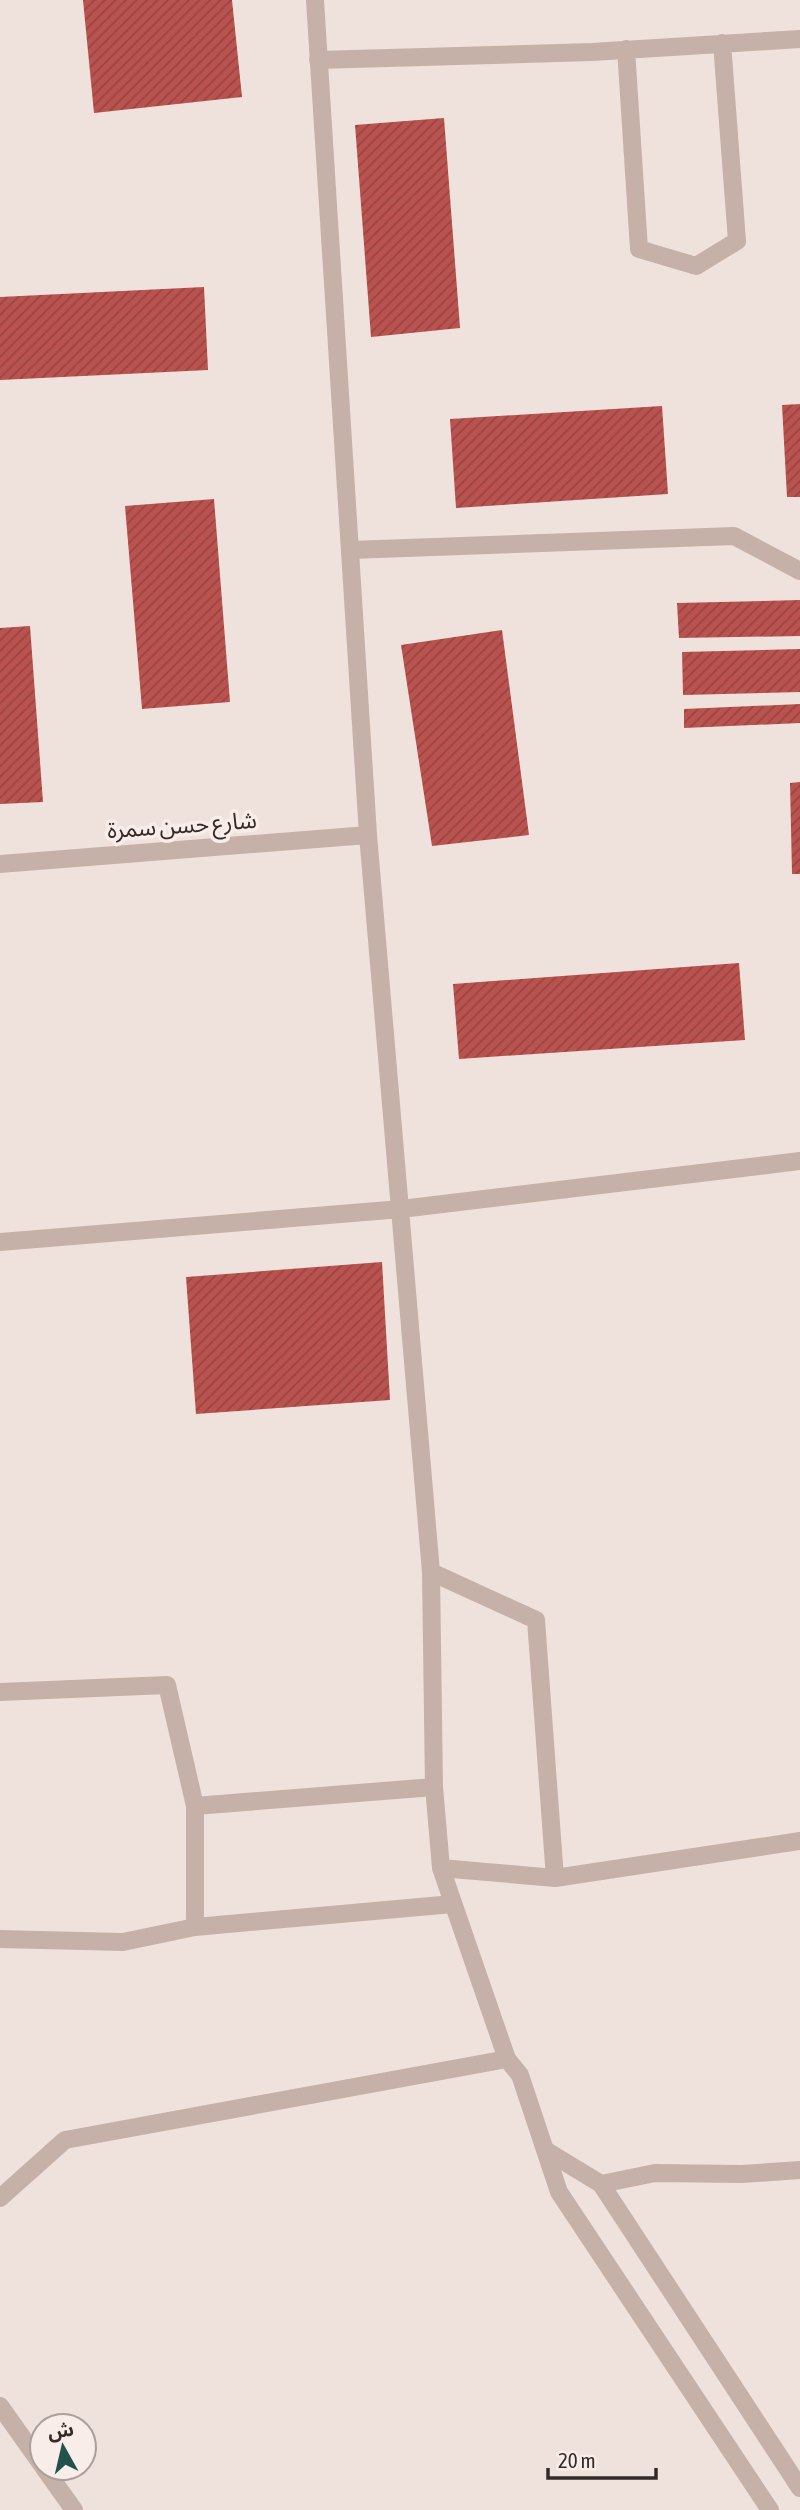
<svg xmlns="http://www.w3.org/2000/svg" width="800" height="2510" font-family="'Asap Condensed','Noto Sans Arabic',sans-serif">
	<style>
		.building { fill: url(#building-hatch) }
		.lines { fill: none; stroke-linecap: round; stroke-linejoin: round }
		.minor { stroke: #c6b1a9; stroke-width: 18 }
		.labels { text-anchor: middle; stroke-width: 7; stroke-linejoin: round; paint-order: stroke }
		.street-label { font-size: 23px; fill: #342a28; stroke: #f8ede8 }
	</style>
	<defs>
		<pattern id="building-hatch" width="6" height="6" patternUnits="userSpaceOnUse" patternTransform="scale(1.75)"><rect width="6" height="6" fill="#ba5350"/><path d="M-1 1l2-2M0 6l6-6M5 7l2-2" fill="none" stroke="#984542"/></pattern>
	</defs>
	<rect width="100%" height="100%" fill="#efe2dc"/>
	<path class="building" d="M83 0H232L242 97 94 113Z
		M444 118 460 328 371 337 355 125Z
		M204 287 208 370 0 380V297Z
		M800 404V497H787L782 405Z
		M662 406 668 494 456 508 450 419Z
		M214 499 230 702 142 709 125 506Z
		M800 600V636L679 638 677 603Z
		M30 626 43 802 0 804V628Z
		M502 630 529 835 432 846 401 645Z
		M800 649V692L683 695 682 652Z
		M800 704V723L684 728V709Z
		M800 782V874H792L790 783Z
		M739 963 745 1040 459 1059 453 984Z
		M382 1262 390 1400 196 1414 186 1277Z"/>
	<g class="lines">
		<path class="minor" d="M315 0 368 835 431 1572 434 1787 441 1868 507 2059 520 2075 559 2192 770 2510
			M626 49 639 249 696 266 737 241 722 43
			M318 60 592 52 800 39
			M351 550 734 536 800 571
			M0 864 368 835
			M0 1242 401 1209 800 1161
			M431 1572 536 1620 555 1878
			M0 1692 167 1685 195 1806V1927
			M195 1806 434 1787
			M441 1868 555 1878 800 1841
			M0 1939 123 1942 195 1927 453 1904
			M545 2150 601 2184 655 2173 742 2174 800 2170
			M601 2184 800 2488
			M0 2198 65 2140 507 2059
			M0 2406 42 2465
			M44 2468 74 2510"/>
	</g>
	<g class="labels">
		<g class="street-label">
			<text transform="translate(182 825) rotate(-4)" y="8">شارع حسن سمرة</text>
		</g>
	</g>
	<g transform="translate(63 2447) rotate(352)"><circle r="33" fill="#f8ede8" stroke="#aa9f9b" stroke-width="2"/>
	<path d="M0-5L12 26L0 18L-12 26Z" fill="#22524b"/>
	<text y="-10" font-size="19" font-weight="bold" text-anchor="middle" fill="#342a28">ش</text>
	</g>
	<path d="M548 2468v10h108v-10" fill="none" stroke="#342a28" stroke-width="3.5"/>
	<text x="558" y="2468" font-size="21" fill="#342a28" stroke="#f8ede8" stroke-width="5" paint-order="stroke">20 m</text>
</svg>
